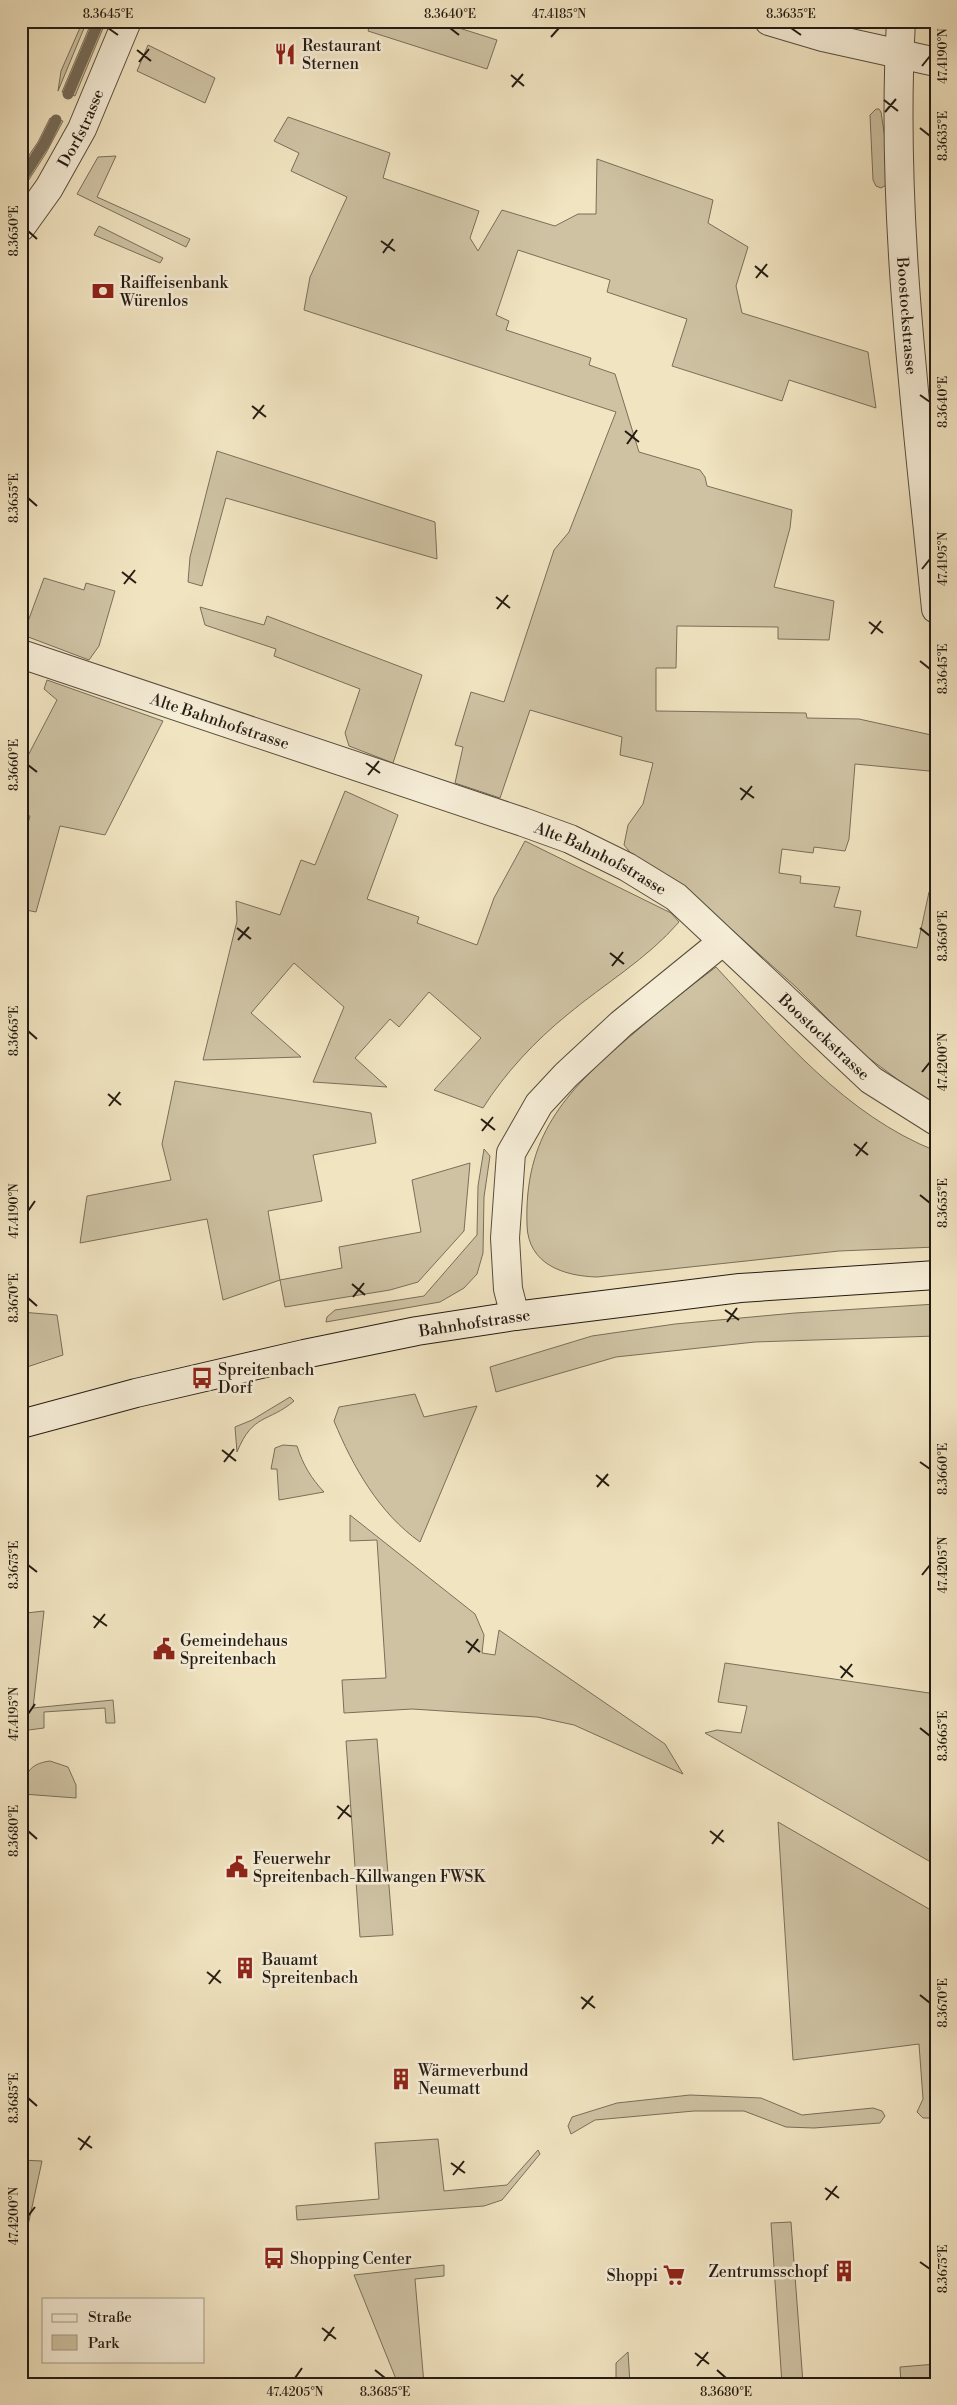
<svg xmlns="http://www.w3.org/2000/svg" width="957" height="2405" font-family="'Libre Bodoni',serif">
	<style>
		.green { fill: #cec2a3; stroke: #796f5b }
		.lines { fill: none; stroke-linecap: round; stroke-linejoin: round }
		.stream { stroke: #756b58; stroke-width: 11 }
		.street-casing { stroke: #574e3e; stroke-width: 30 }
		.secondary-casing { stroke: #241c13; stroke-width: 30 }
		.street { stroke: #f6edd7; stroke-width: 28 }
		.secondary { stroke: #f6edd7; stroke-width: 28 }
		.ticks { fill: none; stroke: #241c13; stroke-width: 2 }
		.labels { text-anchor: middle; stroke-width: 5; stroke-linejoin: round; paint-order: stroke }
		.poi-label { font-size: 16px; fill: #241c13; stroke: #f6edd7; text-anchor: start }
		.street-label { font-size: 16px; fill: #241c13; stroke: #f6edd7 }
		.neatline { fill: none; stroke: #241c13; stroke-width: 2 }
		.ticks-label { font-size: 12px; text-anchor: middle; fill: #241c13 }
	</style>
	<rect width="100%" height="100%" fill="#f1e4c1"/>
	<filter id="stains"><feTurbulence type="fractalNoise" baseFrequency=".004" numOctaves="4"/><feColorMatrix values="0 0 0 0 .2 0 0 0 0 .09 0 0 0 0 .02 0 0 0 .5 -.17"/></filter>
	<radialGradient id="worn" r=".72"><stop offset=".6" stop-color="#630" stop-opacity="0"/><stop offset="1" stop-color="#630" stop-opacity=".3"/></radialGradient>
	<path class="green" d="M83 21H87L58 91 61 71Z
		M92 21H106L75 96 62 92Z
		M371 21H437L497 40 487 69 368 31Z
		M148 45 215 78 205 103 137 71Z
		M876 109H879L881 112 887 152 888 184 881 188 876 186 873 180 870 115Z
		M288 117 390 153 383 178 479 211 470 238 478 251 502 210 555 226 578 214H596L597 159 713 200 708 223 748 247 736 286 742 313 868 352 876 408 789 380 782 401 672 366 687 319 607 292 610 280 518 250 496 315 509 321 506 330 591 358 589 365 615 374 639 452 700 470 705 477 707 486 792 510 790 528 774 587 834 601 829 640 778 639V627L677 626 676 668H656V711L806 713 807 718 859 719 936 736V769L929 771 855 764 849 839 845 851 814 847 813 853 782 849 779 873 801 876 800 883 840 887 834 907 861 911 856 936 917 948 929 892H936V1108L862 1053 796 987 731 929 684 890 634 857 624 845 628 825 643 804 653 763 620 755 622 737 530 710 500 798 455 783 463 747 455 745 471 692 504 702 554 550 569 532 616 412 304 310 310 277 347 197 291 171 299 153 274 141Z
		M50 118 63 121 46 153 21 192V167L38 142Z
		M116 156 97 197 190 239 186 247 77 194 98 157Z
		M99 226 163 258 160 263 94 235Z
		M217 451 435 522 437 559 226 498 202 586 188 582 190 557Z
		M44 578 84 590 86 583 115 591 99 646 89 660 23 635Z
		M200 607 264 625 267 616 422 675 393 763 349 746 345 733 360 689 274 656 276 649 205 625Z
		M47 680 163 721 105 835 60 826 36 912 21 909V848L30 816 21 813V769L57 700 44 689Z
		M345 791 398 815 367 899 419 917 417 923 477 945 494 898 525 841 671 913 679 922C647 959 604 984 567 1015 536 1040 504 1074 483 1108L434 1090 481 1038 429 992 399 1027 390 1019 355 1058 387 1087 313 1082 344 1007 294 963 251 1013 301 1057 203 1060 237 921 236 901 280 915 301 860 315 865Z
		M716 967C781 1037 845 1115 936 1151V1247L839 1251 597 1277C563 1276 528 1264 527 1225 524 1137 564 1093 627 1039 656 1014 685 990 716 967Z
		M175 1081 371 1113 376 1143 313 1155 322 1201 268 1211 280 1280 342 1268 339 1247 421 1232 412 1180 470 1163 464 1231 418 1282 390 1290 285 1307 280 1280 223 1300 207 1219 80 1243 87 1196 171 1180 162 1144Z
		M484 1149 490 1156 484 1197 483 1253 477 1274 464 1288 440 1302 326 1322 327 1317 335 1310 424 1296 477 1235 478 1186Z
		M936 1304V1336L755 1342 616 1357 496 1392 490 1367 592 1336 675 1324 795 1313Z
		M21 1312 57 1315 63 1355 21 1369Z
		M415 1394 424 1417 477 1406 420 1542C379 1513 353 1467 334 1421L339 1407Z
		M290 1397 294 1401C268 1423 253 1413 237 1452L235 1427 252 1420Z
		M283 1445 297 1446C303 1465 311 1478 324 1492L279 1500 277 1469H271L275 1448Z
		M350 1515 475 1614 484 1635 482 1653 495 1655 499 1630 665 1744 683 1774 574 1725 537 1717 412 1709 344 1713 342 1680 386 1678 377 1540 350 1541Z
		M44 1611 33 1708 113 1700 115 1723H106L105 1708 44 1712V1728L21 1731V1666L26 1613Z
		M725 1663 936 1694V1865L705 1733 717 1730 741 1733 747 1706 718 1702Z
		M377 1739 393 1935 360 1937 346 1741Z
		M50 1761 68 1767 76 1785V1798L23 1794C25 1774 28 1764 50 1761Z
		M778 1822 936 1913V2118H923L917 2112 923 2099 919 2044 793 2060Z
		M690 2095 761 2098 802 2115 873 2108 882 2111 885 2116 880 2123 814 2128 786 2127 744 2111H694L595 2120 571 2134 568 2126 572 2117 617 2103Z
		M438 2139 444 2191 507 2185 538 2150 540 2154 502 2200 484 2206 297 2220 296 2206 379 2199 375 2143Z
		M21 2160 42 2161 24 2244 21 2243Z
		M791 2222 803 2383 830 2380V2384H782L771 2223Z
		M444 2265V2276L415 2279 424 2384H398L354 2275Z
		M628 2352 630 2384H616V2363Z
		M936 2364V2384H901L900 2367Z"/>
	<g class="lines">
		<path class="stream" d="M68 94 99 21
			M21 180 44 144 56 120"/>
		<g class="street-casing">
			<g id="street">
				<path d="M769 21 823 37 936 62"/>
				<path id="s1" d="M901 21C890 217 917 415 936 609"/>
				<path id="s2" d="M21 227 49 188 82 129 127 21"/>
				<path id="s3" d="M21 654 523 822 570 839 627 867 676 897 871 1080 936 1121"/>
				<path d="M515 1316 508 1289 505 1238 511 1153 539 1104 566 1075 621 1024 722 942"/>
			</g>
		</g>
		<g class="secondary-casing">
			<g id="secondary">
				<path id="s4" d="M21 1424 136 1393 304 1354 417 1331 515 1316 740 1288 936 1275"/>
			</g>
		</g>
		<use href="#street" class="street"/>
		<use href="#secondary" class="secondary"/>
	</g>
	<path class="ticks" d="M108 28 118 35M450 28 459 35M791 28 801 35M551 37 559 28M137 50 151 61M139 62 149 49M922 66 930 56M511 75 524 86M512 87 523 74M884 100 898 111M885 112 896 99M920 128 930 136M28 231 37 239M381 241 395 251M383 253 393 239M755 266 768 277M756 278 767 264M920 395 930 402M252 406 266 417M253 419 264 405M625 431 639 442M627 444 637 430M28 498 37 506M922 569 930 559M122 572 136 583M124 584 135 570M496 597 510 608M497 609 508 595M869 622 883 633M871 634 881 621M920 661 930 669M366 763 380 773M28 765 37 772M368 775 379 761M740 788 754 798M741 800 752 786M237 928 251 939M920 928 930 936M238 940 249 927M610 953 624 964M612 966 623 952M28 1031 37 1039M922 1072 930 1062M108 1094 121 1105M109 1106 120 1092M481 1119 495 1130M482 1131 493 1117M854 1144 868 1155M856 1156 867 1142M920 1195 930 1203M28 1211 35 1201M352 1284 365 1295M353 1297 364 1283M28 1298 37 1306M725 1310 739 1320M727 1322 737 1308M222 1450 236 1461M224 1462 234 1449M920 1462 930 1469M596 1475 609 1486M597 1487 608 1474M28 1565 37 1572M922 1575 930 1565M93 1616 107 1626M94 1628 105 1614M466 1641 480 1652M468 1653 478 1639M840 1666 853 1677M841 1678 852 1664M28 1714 35 1704M920 1728 930 1736M337 1806 351 1817M338 1819 349 1805M28 1831 37 1839M710 1831 724 1842M712 1844 723 1830M207 1972 221 1983M209 1984 220 1970M920 1995 930 2003M581 1997 595 2008M582 2009 593 1996M28 2098 37 2106M78 2138 92 2148M80 2150 90 2136M451 2163 465 2173M453 2175 464 2161M825 2188 839 2198M826 2200 837 2186M28 2216 35 2207M920 2262 930 2269M322 2328 336 2339M324 2341 334 2327M695 2353 709 2364M697 2366 708 2352M375 2370 385 2378M717 2370 726 2378M295 2378 302 2368"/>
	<defs>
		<g id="restaurant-bare" transform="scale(1.725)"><path d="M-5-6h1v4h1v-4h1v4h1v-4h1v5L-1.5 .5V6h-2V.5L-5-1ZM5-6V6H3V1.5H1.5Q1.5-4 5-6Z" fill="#8f2418" stroke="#f6edd7" stroke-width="2.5" paint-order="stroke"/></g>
		<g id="bank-bare" transform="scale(1.725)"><path d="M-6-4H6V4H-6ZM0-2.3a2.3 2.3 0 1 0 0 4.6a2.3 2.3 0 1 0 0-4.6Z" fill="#8f2418" stroke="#f6edd7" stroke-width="2.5" paint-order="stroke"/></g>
		<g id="bus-bare" transform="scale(1.725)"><path d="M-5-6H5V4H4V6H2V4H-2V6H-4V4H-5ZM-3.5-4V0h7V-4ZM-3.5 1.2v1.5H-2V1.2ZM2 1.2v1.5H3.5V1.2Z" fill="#8f2418" stroke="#f6edd7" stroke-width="2.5" paint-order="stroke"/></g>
		<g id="civic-bare" transform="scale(1.725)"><path d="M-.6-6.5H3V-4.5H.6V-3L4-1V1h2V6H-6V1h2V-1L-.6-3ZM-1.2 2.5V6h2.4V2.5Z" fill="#8f2418" stroke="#f6edd7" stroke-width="2.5" paint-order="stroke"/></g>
		<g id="building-bare" transform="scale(1.725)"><path d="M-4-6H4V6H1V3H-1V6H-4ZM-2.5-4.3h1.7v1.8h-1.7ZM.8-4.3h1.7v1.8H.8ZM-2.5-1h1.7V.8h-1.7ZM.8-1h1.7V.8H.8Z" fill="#8f2418" stroke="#f6edd7" stroke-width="2.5" paint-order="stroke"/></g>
		<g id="supermarket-bare" transform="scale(1.725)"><path d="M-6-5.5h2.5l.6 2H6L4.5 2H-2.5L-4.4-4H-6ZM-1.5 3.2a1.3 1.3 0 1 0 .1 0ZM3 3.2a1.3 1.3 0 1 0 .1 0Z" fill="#8f2418" stroke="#f6edd7" stroke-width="2.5" paint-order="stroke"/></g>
	</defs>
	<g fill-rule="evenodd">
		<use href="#restaurant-bare" x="285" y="54"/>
		<use href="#bank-bare" x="103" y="291"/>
		<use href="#bus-bare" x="202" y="1378"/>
		<use href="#civic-bare" x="164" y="1649"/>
		<use href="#civic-bare" x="237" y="1867"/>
		<use href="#building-bare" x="245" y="1968"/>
		<use href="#building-bare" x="401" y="2079"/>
		<use href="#bus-bare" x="274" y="2258"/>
		<use href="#building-bare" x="844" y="2271"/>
		<use href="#supermarket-bare" x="674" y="2275"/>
	</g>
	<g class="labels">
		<g class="poi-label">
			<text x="302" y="51">Restaurant<tspan x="302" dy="18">Sternen</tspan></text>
			<text x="120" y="288">Raiffeisenbank<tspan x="120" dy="18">Würenlos</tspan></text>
			<text x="218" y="1375">Spreitenbach<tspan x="218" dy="18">Dorf</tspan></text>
			<text x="180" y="1646">Gemeindehaus<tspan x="180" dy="18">Spreitenbach</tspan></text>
			<text x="253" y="1864">Feuerwehr<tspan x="253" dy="18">Spreitenbach-Killwangen FWSK</tspan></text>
			<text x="262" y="1965">Bauamt<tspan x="262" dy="18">Spreitenbach</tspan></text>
			<text x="418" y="2076">Wärmeverbund<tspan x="418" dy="18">Neumatt</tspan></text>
			<text x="290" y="2264">Shopping Center</text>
			<text x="828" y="2277" text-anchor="end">Zentrumsschopf</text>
			<text x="658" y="2281" text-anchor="end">Shoppi</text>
		</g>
		<g class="street-label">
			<text dy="6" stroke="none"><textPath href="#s2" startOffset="116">Dorfstrasse</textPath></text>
			<text dy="6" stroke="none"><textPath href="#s1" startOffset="295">Boostockstrasse</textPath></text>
			<text dy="6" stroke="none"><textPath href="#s3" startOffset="210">Alte Bahnhofstrasse</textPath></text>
			<text dy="6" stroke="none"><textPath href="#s3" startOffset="615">Alte Bahnhofstrasse</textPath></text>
			<text dy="6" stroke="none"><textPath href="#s3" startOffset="904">Boostockstrasse</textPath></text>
			<text dy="6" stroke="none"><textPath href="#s4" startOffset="465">Bahnhofstrasse</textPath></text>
		</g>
	</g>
	<rect width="957" height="2405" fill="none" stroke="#f1e4c1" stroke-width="55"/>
	<rect x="42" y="2298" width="162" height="65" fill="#f6edd7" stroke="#a29989"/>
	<rect x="52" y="2314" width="25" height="8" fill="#f6edd7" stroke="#a29989"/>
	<text x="88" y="2322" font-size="15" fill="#241c13">Straße</text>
	<rect x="52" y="2335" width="25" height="15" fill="#cec2a3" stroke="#a29989"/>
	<text x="88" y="2348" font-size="15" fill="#241c13">Park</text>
	<rect x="28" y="28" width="902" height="2350" class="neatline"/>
	<g class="ticks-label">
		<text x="108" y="18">8.3645°E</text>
		<text x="450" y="18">8.3640°E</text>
		<text x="559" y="18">47.4185°N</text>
		<text x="791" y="18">8.3635°E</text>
		<text transform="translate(943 56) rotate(-90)" y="4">47.4190°N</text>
		<text transform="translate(943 136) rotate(-90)" y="4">8.3635°E</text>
		<text transform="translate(14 231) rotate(-90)" y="4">8.3650°E</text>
		<text transform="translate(943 402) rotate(-90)" y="4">8.3640°E</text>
		<text transform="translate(14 498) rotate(-90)" y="4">8.3655°E</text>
		<text transform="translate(943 559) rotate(-90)" y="4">47.4195°N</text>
		<text transform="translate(943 669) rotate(-90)" y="4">8.3645°E</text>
		<text transform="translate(14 765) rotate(-90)" y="4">8.3660°E</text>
		<text transform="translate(943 936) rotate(-90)" y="4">8.3650°E</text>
		<text transform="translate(14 1031) rotate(-90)" y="4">8.3665°E</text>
		<text transform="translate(943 1062) rotate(-90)" y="4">47.4200°N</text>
		<text transform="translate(943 1203) rotate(-90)" y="4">8.3655°E</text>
		<text transform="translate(14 1211) rotate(-90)" y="4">47.4190°N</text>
		<text transform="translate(14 1298) rotate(-90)" y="4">8.3670°E</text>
		<text transform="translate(943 1469) rotate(-90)" y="4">8.3660°E</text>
		<text transform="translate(14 1565) rotate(-90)" y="4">8.3675°E</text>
		<text transform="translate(943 1565) rotate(-90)" y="4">47.4205°N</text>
		<text transform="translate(14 1714) rotate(-90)" y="4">47.4195°N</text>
		<text transform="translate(943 1736) rotate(-90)" y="4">8.3665°E</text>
		<text transform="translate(14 1831) rotate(-90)" y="4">8.3680°E</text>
		<text transform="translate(943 2003) rotate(-90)" y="4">8.3670°E</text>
		<text transform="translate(14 2098) rotate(-90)" y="4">8.3685°E</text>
		<text transform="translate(14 2216) rotate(-90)" y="4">47.4200°N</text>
		<text transform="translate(943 2269) rotate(-90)" y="4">8.3675°E</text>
		<text x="295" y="2396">47.4205°N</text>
		<text x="385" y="2396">8.3685°E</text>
		<text x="726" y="2396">8.3680°E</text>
	</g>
	<rect width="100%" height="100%" filter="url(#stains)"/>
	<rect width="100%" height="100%" fill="url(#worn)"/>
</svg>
